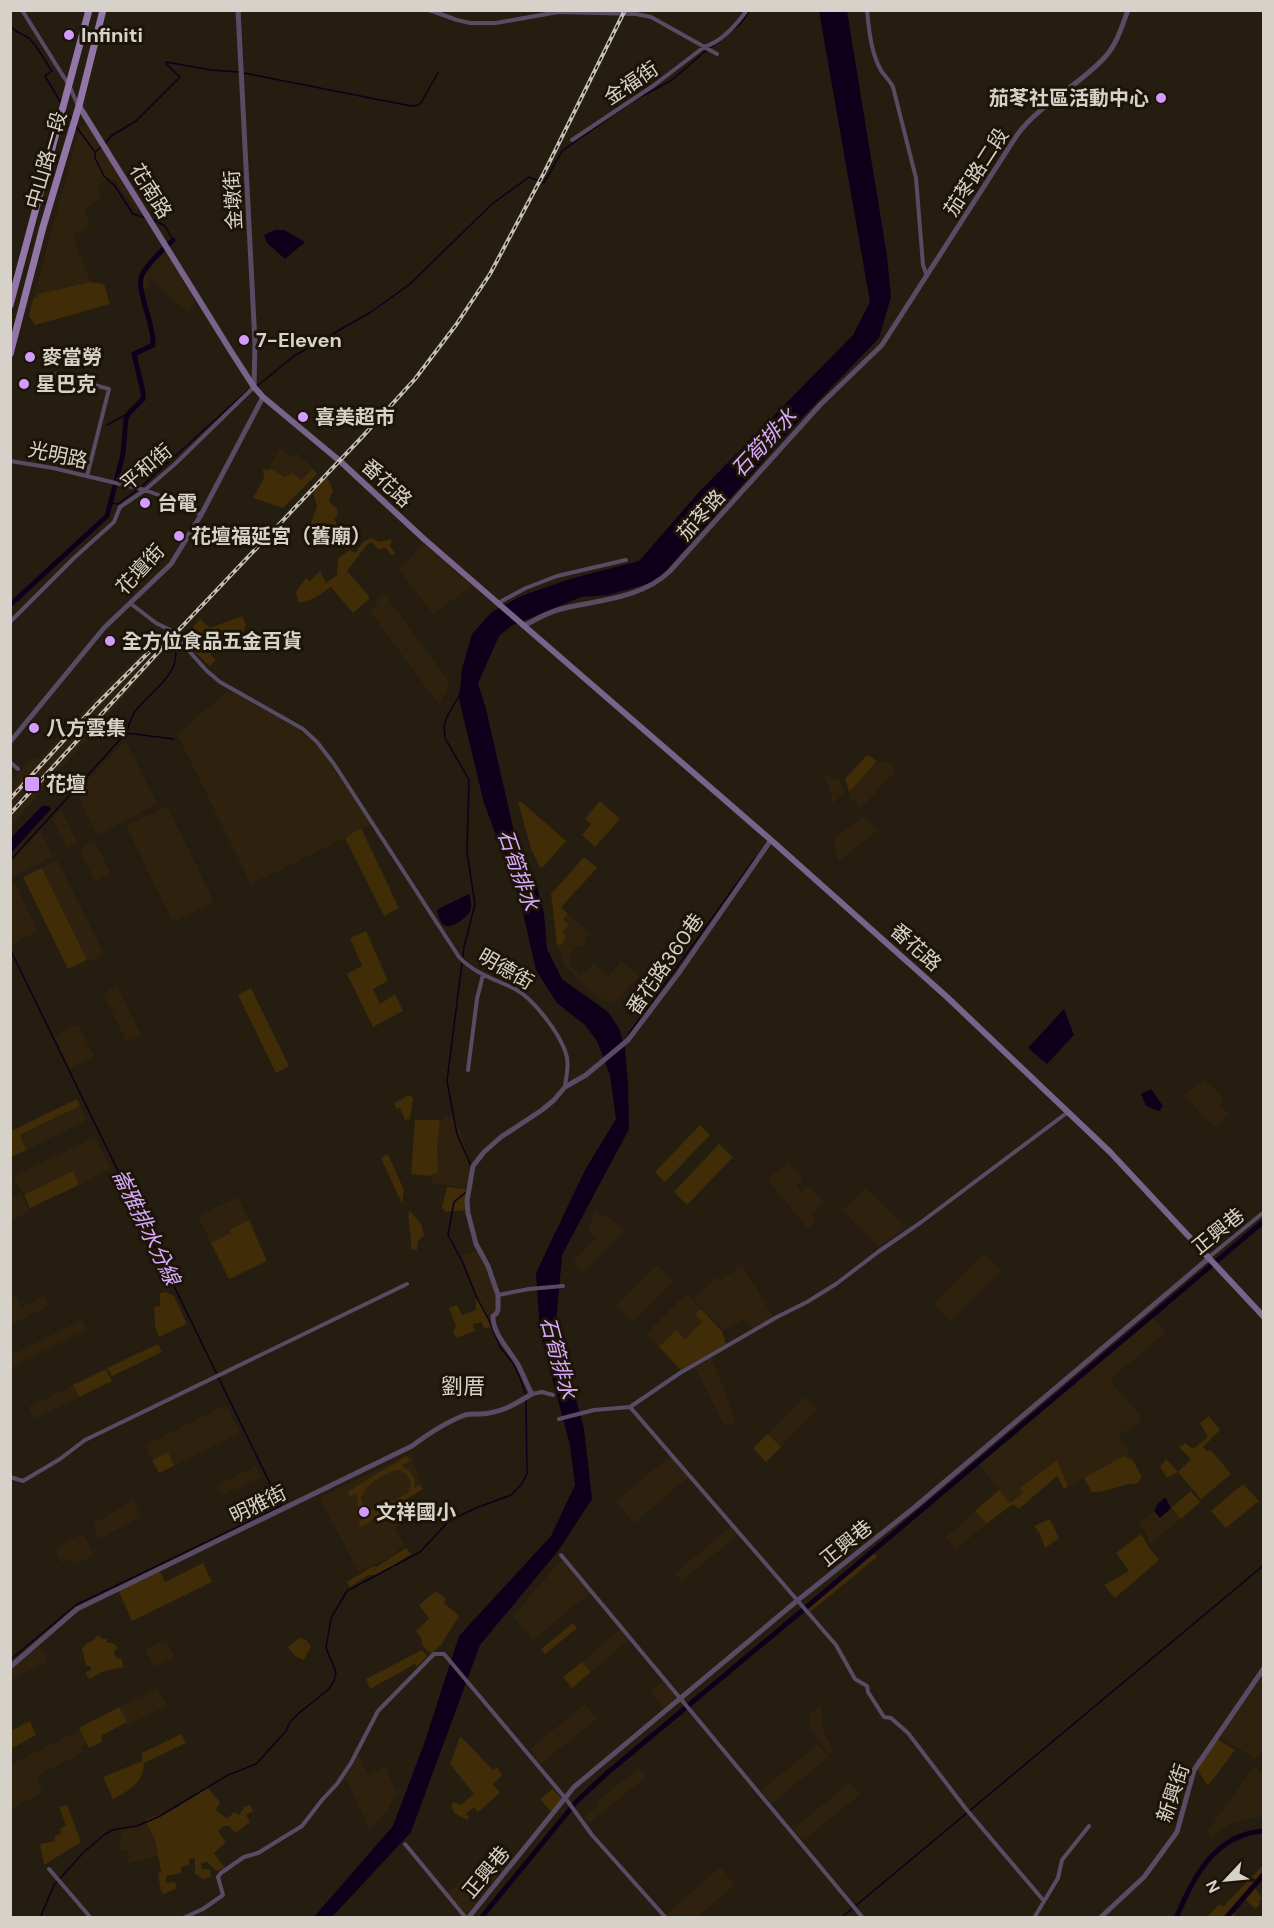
<svg xmlns="http://www.w3.org/2000/svg" width="1274" height="1928" font-family="'DM Sans','Noto Sans TC',sans-serif">
	<style>
		.built { fill: #2e220f }
		.green { fill: #402c07; fill-rule: evenodd }
		.water { fill: #0e001b }
		.lines { fill: none; stroke-linecap: round; stroke-linejoin: round }
		.stream { stroke: #0e001b; stroke-width: 1.5 }
		.canal { stroke: #0e001b; stroke-width: 5 }
		.minor { stroke: #584b63; stroke-width: 4 }
		.tertiary { stroke: #584b63; stroke-width: 5 }
		.secondary { stroke: #79638a; stroke-width: 6 }
		.primary { stroke: #9276a8; stroke-width: 7 }
		.rail-casing { stroke: #c4bfb6; stroke-width: 4 }
		.rail { stroke: #1c1407; stroke-width: 1.5; stroke-dasharray: 4.5; stroke-linecap: butt }
		.poi-dot { fill: #d39cfc; stroke: #1c1407; stroke-width: 2 }
		.labels { text-anchor: middle; stroke-width: 6; stroke-linejoin: round; paint-order: stroke }
		.poi-label { font-size: 20px; font-weight: bold; fill: #d6d1c9; stroke: #1c1407; text-anchor: start }
		.street-label { font-size: 20px; fill: #d6d1c9; stroke: #1c1407 }
		.water-label { font-size: 21px; font-style: italic; fill: #daaafd; stroke: #1c1407 }
		.quarter-label { font-size: 22px; fill: #d6d1c9; stroke: #1c1407 }
	</style>
	<rect width="100%" height="100%" fill="#251d10"/>
	<path class="built" d="M83 125H87L139 209 136 210 114 180 109 178 97 187 102 197 84 209 90 227 73 235 90 282 38 294V297L33 299 80 127Z
		M164 250 196 302 188 312 173 300 151 278 148 280 150 287 143 289 141 278 143 272Z
		M280 448 291 457 297 453 313 469 301 481 285 477 273 470H268Z
		M423 543 472 586 433 614 399 570Z
		M383 592 450 683 439 705 369 610 375 606Z
		M173 630 178 635 11 826V795L12 793 10 782 32 759 41 758 104 688 149 647Z
		M226 692H232L296 728 308 737 324 754 371 824 345 838 251 884 177 735Z
		M126 741 157 804 97 835 76 791Z
		M877 761 890 764 896 771 861 808 851 798 849 792Z
		M825 776 839 780 845 792 832 804V798Z
		M167 806 214 902 173 922 126 826Z
		M61 810 78 844 67 848 52 819Z
		M864 816 878 830 838 862 834 839Z
		M40 830 53 856 13 877 11 871V860Z
		M95 841 111 873 95 881 79 849Z
		M57 860 104 954 88 962 42 868Z
		M14 881 38 931 11 945V883Z
		M568 914 590 933 584 940 586 943 581 948 578 946 569 956 571 961 569 963 581 976 594 964 608 976 621 961 639 976 613 1005 592 993 563 964V957L557 946 559 945 563 932V919Z
		M117 986 141 1035 127 1042 103 993Z
		M78 1024 94 1057 70 1068 54 1036Z
		M1204 1079 1223 1098 1220 1105 1229 1114 1216 1127 1206 1120 1184 1095Z
		M80 1106 87 1120 26 1150 19 1136Z
		M443 1117H455L468 1157 469 1170 467 1185 465 1187 432 1184 433 1173H438L437 1148 440 1120H443Z
		M95 1137 111 1168 79 1185 72 1172 24 1195 14 1176Z
		M788 1162 803 1179 796 1186 801 1192 809 1186 824 1203 811 1214 817 1221 808 1229 767 1179Z
		M865 1188 906 1227 878 1247 842 1210Z
		M21 1194 29 1211 11 1221V1199Z
		M238 1197 249 1220 229 1229 231 1233 211 1243 198 1216Z
		M595 1211 613 1220 624 1231 583 1272 573 1262 597 1237 590 1234 588 1231Z
		M479 1250 495 1284 498 1309 488 1315 477 1297 461 1255Z
		M984 1253 1002 1270 950 1321 933 1303Z
		M657 1265 674 1281 633 1322 616 1305Z
		M742 1265 773 1317 752 1329 745 1319 724 1330 693 1299 718 1277 721 1280Z
		M686 1294 701 1309 696 1314 702 1322 684 1339 676 1331 659 1347 646 1334Z
		M16 1296 22 1307 44 1296 49 1306 11 1325V1299Z
		M1151 1316 1166 1332 1110 1380 1141 1417 1140 1423 1118 1435 1133 1460 1123 1456 1068 1487 1057 1460 1020 1488 1023 1492 1009 1503 977 1461 1063 1390 1074 1386 1081 1374Z
		M82 1320 87 1330 11 1368V1355Z
		M711 1358 726 1392 735 1421 728 1426 724 1425 695 1368Z
		M73 1385 79 1397 34 1419 28 1407Z
		M805 1397 817 1410 781 1447 768 1434Z
		M226 1405 240 1433 174 1466 167 1452 152 1460 145 1445Z
		M409 1454 412 1457 423 1489 397 1504 404 1520 395 1528 404 1545 392 1556 359 1572 319 1498Z
		M672 1455 690 1476 634 1523 616 1501Z
		M256 1466 261 1477 221 1496 216 1485Z
		M133 1500 141 1517 99 1539 93 1524Z
		M1171 1508 1181 1519 1151 1543 1139 1522 1154 1511 1160 1518Z
		M975 1511 986 1524 956 1550 945 1538Z
		M731 1526 738 1534 682 1581 675 1573Z
		M80 1534 84 1535 94 1555 74 1565 71 1559 62 1563 55 1549Z
		M562 1559 590 1593 533 1640 513 1616Z
		M620 1629 629 1640 591 1672 582 1662Z
		M166 1639 175 1657 154 1667 145 1649Z
		M40 1646 48 1661 11 1680V1669L24 1656Z
		M1263 1668V1749L1255 1759 1218 1735Z
		M663 1681 677 1698 664 1709 650 1692Z
		M157 1688 167 1706 128 1725 119 1707Z
		M585 1704 597 1719 541 1764 530 1749Z
		M822 1704 823 1729 833 1750 829 1755 811 1729 808 1715Z
		M81 1730 87 1744 82 1747 85 1752 36 1776 43 1793 11 1808V1764Z
		M818 1744 828 1757 772 1804 761 1791Z
		M359 1755 368 1775 385 1767 397 1793 386 1812 370 1829 345 1777Z
		M1254 1766 1263 1773V1817L1237 1821 1224 1828 1212 1838 1207 1832Z
		M639 1768 646 1777 589 1823 584 1817 598 1805 597 1802Z
		M850 1782 860 1794 803 1841 793 1829Z
		M146 1823 155 1840 158 1856 128 1864 129 1851 120 1849 121 1828Z
		M483 1862 497 1878 466 1914 447 1892Z
		M721 1867 735 1885 697 1917H667L665 1915Z"/>
	<path class="green" d="M90 282 104 284 110 304 35 325 29 316 33 299 38 297V294Z
		M263 469 273 470 285 477 292 473 301 480 313 469 317 474 283 508 253 498 264 478Z
		M327 476 333 491 329 500 331 504 337 508 338 514 334 519 338 527C334 536 330 536 321 535L311 523 317 507 313 492Z
		M371 538 380 542 390 539 392 542 389 545 395 553 392 556 385 547 379 550 372 542 367 545 347 571 369 596V599L353 613 331 587C322 593 310 603 298 602L296 592 306 578 310 581 320 571 326 583 337 575 338 558 350 550 355 553 363 542Z
		M242 616 246 625 244 631 223 647 218 645 210 655 216 660 210 666 189 647 186 635 200 619 210 628Z
		M867 755 877 761 849 792 845 779Z
		M518 801 524 804 566 841 544 866 540 867 531 849Z
		M600 801 620 819 595 847 582 835 591 824 585 819Z
		M361 828 399 908 384 916 345 838Z
		M584 857 597 868 561 907 568 914 563 919 568 925 563 932 566 936 563 943 557 946 551 894Z
		M42 868 87 960 68 969 23 877Z
		M366 931 388 981 373 989 380 1004 395 994 403 1011 373 1027 347 974 362 966 350 938Z
		M251 988 289 1066 276 1073 238 995Z
		M409 1095 413 1098 410 1119 405 1120 400 1108 397 1109 394 1103Z
		M77 1099 80 1106 20 1135 26 1150 11 1157V1131Z
		M415 1120H440L437 1148 438 1174 433 1173 432 1176 411 1174Z
		M700 1125 710 1135 665 1182 655 1172Z
		M719 1144 733 1157 687 1205 674 1192Z
		M388 1154 404 1190 402 1204 381 1158Z
		M73 1171 79 1185 30 1208 24 1195Z
		M447 1187 466 1189V1210L445 1212 442 1207Z
		M409 1210 421 1224 424 1235 418 1241 417 1250 411 1249C412 1236 407 1223 409 1210Z
		M249 1220 267 1261 229 1279 211 1243 231 1233 229 1230Z
		M166 1292 174 1296 186 1322 185 1325 159 1337 155 1326 154 1307 160 1306V1293Z
		M476 1297H477L488 1315 491 1327 484 1329 482 1322 473 1324 475 1331 456 1338 453 1331 456 1326 449 1308 457 1305 462 1315 476 1310Z
		M701 1309 722 1331 726 1344 681 1370 659 1347 676 1330 685 1339 702 1322 695 1314Z
		M158 1344 162 1352 112 1376 107 1368Z
		M106 1369 112 1381 79 1397 73 1385Z
		M1209 1416 1220 1430 1203 1447 1207 1452 1211 1450 1231 1474 1201 1499 1178 1472 1167 1478 1160 1467 1166 1459 1178 1472 1191 1459 1179 1447 1185 1443 1193 1449 1208 1437 1200 1423Z
		M768 1434 781 1447 766 1462 753 1448Z
		M168 1452 174 1466 159 1473 152 1460Z
		M407 1456 410 1461 401 1465C411 1472 416 1475 414 1488L420 1485 423 1489 361 1527 358 1522 368 1515 358 1507 357 1494 350 1496 347 1492ZM399 1470C408 1473 415 1483 408 1492 404 1496 396 1499 391 1502 379 1509 366 1517 361 1498 363 1486 387 1471 399 1470Z
		M1123 1456 1133 1460 1142 1477 1137 1484C1124 1482 1109 1493 1092 1492L1084 1478Z
		M1057 1460 1068 1487 1064 1489 1057 1476 1019 1509 1013 1504 986 1524 975 1511 999 1490 1010 1503 1023 1492 1020 1488Z
		M1243 1484 1259 1501 1226 1528 1211 1511Z
		M1191 1491 1200 1502 1181 1519 1171 1508Z
		M1050 1519 1059 1538 1045 1548 1039 1532 1034 1526Z
		M1141 1534 1148 1546 1159 1560 1115 1598 1104 1585 1129 1571 1116 1553Z
		M406 1548 411 1554 397 1563V1566L377 1575H369L350 1587 347 1582 373 1566 376 1567Z
		M871 1550 877 1557 810 1612 805 1604Z
		M203 1563 212 1582 132 1621 118 1590 159 1570 165 1582Z
		M436 1591 446 1599 444 1603 459 1616 441 1645 431 1654 422 1645 421 1638 416 1631 429 1619 419 1605Z
		M573 1623 577 1628 545 1654 541 1649Z
		M96 1636H100L102 1639H107L106 1642 115 1644 117 1648 114 1652 116 1657 119 1659 121 1658 124 1667 104 1671 90 1679 86 1674V1672L91 1670V1667L86 1665 82 1649 86 1644 95 1639Z
		M299 1638 305 1639 311 1646 304 1660 295 1656 288 1647Z
		M422 1650 427 1656 417 1667 415 1664 370 1689 366 1679Z
		M582 1662 591 1672 572 1688 563 1677Z
		M119 1707 127 1722 101 1736 102 1742 89 1748 79 1728Z
		M30 1721 36 1735 11 1749V1731Z
		M181 1734 186 1743 144 1763C144 1782 129 1791 113 1799L103 1777 142 1761V1753Z
		M460 1737 466 1742 493 1770 497 1767 502 1775 493 1784 500 1793 478 1812 474 1807 466 1814 469 1817 467 1820 454 1813 451 1805 455 1802 460 1805 474 1794 450 1764Z
		M1215 1738 1235 1750 1208 1786 1195 1766Z
		M207 1786 211 1792 220 1802 216 1810 227 1819 234 1812 239 1815 244 1807 250 1805 253 1811 246 1815 250 1822 235 1833 229 1826H224L218 1831 226 1842 214 1853 225 1868 216 1871 207 1862 201 1863 202 1869H210L211 1877 204 1879 195 1874V1858L189 1859V1865L181 1867V1873L166 1876V1883L175 1882 177 1888 164 1894 161 1891 158 1873 161 1872 155 1840 145 1820 176 1808Z
		M553 1789 562 1799 551 1812 540 1799Z
		M67 1805 81 1842 44 1865 40 1844 55 1841V1836L61 1834 60 1829 66 1825 59 1807Z
		M1263 1865V1879L1254 1887 1262 1898 1259 1901 1261 1903 1255 1909 1244 1898 1235 1908 1234 1917H1207L1219 1904 1223 1907Z"/>
	<path class="water" d="M819 11H847L887 256 891 297 879 338 796 424 657 581 608 595 581 597 511 626 499 636 478 683 486 709 515 836 536 882 544 914 547 949 562 979 608 1012 619 1028 625 1048 628 1084 629 1129 562 1255 556 1324 584 1429 592 1499 558 1551 480 1645 411 1832 332 1917 313 1918 393 1826 424 1744 459 1636 551 1536 575 1485 570 1445 540 1332 536 1273 585 1170 616 1119 610 1075 597 1041 585 1025 557 1003 536 970 520 900 484 803 459 699 462 669 472 634 492 612 521 596 570 579 639 561 700 491 853 335 870 302Z
		M275 230H284L305 242 285 259 267 243 264 235Z
		M42 806H49L51 809 11 853V838Z
		M469 894C470 898 472 904 471 908 470 916 451 930 444 925 440 922 439 916 437 912L438 909Z
		M1064 1009 1074 1035 1047 1064 1028 1048Z
		M1151 1089 1163 1106 1159 1111 1146 1106 1141 1094Z
		M1165 1497 1171 1508 1160 1518 1154 1511 1157 1505Z"/>
	<g class="lines">
		<path class="stream" d="M10 25C15 33 24 34 30 39 39 49 45 61 52 71L45 76 61 103
			M733 30 741 23 750 10
			M244 73 411 106 419 105 422 101 438 73
			M65 110 73 121
			M75 125 95 152V158L104 176 115 186 133 214 146 218
			M105 144 111 136 136 121 180 77 166 64V62L211 70 240 72
			M95 152 101 147
			M154 220 165 226 173 240
			M256 387 294 356 371 312 410 284 492 204 529 177 544 183 562 151 633 101 672 80 703 53 720 41
			M107 425 129 413
			M141 487 248 390
			M112 503 118 504 137 490
			M460 694 447 717 444 726 445 738 469 780 467 852 475 904 464 947 447 1081 457 1134 471 1166
			M127 732C129 725 131 716 136 710 150 692 184 672 174 645
			M10 861 126 733 174 739
			M10 949 281 1506 76 1605 10 1660
			M628 1035 756 857
			M466 1192 454 1202 448 1235 462 1261 477 1298 490 1322 500 1347 513 1363 520 1378 526 1395
			M40 1918 54 1885 84 1852 104 1835 112 1830 137 1826 160 1816 228 1775 256 1764 286 1731 290 1722 299 1713 329 1689 334 1681 336 1672 326 1648 331 1618 347 1591 420 1552 449 1521 476 1508 511 1495 521 1485 527 1474 526 1400
			M841 1918 1264 1565"/>
		<path class="canal" d="M10 605 107 516 123 454 126 419 129 413 143 399V392L134 354 153 345C155 325 135 289 142 275 148 262 163 250 173 240
			M481 1918 577 1801 606 1774 797 1615 1264 1221
			M1176 1918C1194 1877 1214 1834 1264 1831
			M1226 1918 1264 1874"/>
		<path class="minor" d="M22 10 70 87 78 106
			M429 10 457 20 470 23H496L558 12 636 14 651 17 717 54
			M867 10C869 31 871 54 882 72 886 77 890 81 893 87L916 178 923 265 927 276
			M572 140 653 86 704 47C721 42 737 24 747 10
			M54 374 109 389 87 476
			M10 461 53 468 145 490 180 503 201 515
			M130 603 156 623 170 630 207 671 220 682 303 729 317 742 334 764 459 957C475 974 495 979 515 989 534 999 563 1037 567 1058 569 1066 566 1078 565 1086
			M498 603 526 588 557 576 626 560
			M10 622 74 558 114 522 120 507 145 490 175 464 254 387
			M10 762 18 769
			M468 1070 477 999 483 975
			M1209 1257 1264 1212
			M498 1295 529 1289 563 1286
			M532 1394 542 1392 553 1395
			M630 1407 836 1645 855 1679 867 1686 868 1692 884 1717 891 1718 908 1733 966 1809 1044 1901
			M559 1419 594 1410 630 1407 680 1373 777 1317 807 1302 836 1284 878 1252 920 1223 1068 1112
			M10 1477 23 1481 60 1459 85 1440 407 1284
			M561 1555 863 1918
			M405 1844 466 1918
			M49 1869 91 1918
			M183 1918 203 1909 223 1895 218 1877 221 1873 244 1857 258 1853 302 1826 322 1800 337 1784 351 1763 378 1711 434 1654H444L566 1799 592 1835 666 1918
			M1034 1918 1058 1878 1062 1860 1089 1826"/>
		<path class="tertiary" d="M238 10 255 343 254 387
			M523 626C535 620 548 612 561 609 598 600 641 599 670 571L820 405 882 345 1017 135C1041 103 1080 85 1105 57 1117 44 1122 26 1128 10
			M10 742 104 628 171 564 201 515 263 397
			M10 1667 77 1609 412 1446C428 1434 446 1422 465 1415 473 1413 481 1415 489 1413 505 1411 518 1402 532 1394 526 1384 523 1373 517 1363 509 1350 492 1332 493 1316L496 1314 498 1310V1295L488 1266 476 1244 468 1213 467 1201 473 1166 484 1152 501 1137 542 1110 554 1100 565 1087 586 1075 628 1040 678 974 771 840
			M468 1918 574 1787 798 1600 915 1507 1209 1258
			M1100 1918 1144 1877 1177 1832 1194 1770 1264 1668"/>
		<path class="secondary" d="M79 106 232 353 254 387 263 397 341 462 424 539 771 840 947 997 1110 1152 1264 1317"/>
		<path class="primary" d="M10 305 89 10
			M10 354 43 227 79 106 103 10"/>
		<g class="rail-casing">
			<path id="rail" d="M10 799 96 705 149 652
				M10 814 174 635 364 435 415 379 456 325 490 274 544 173 625 10"/>
		</g>
		<use href="#rail" class="rail"/>
	</g>
	<g class="poi-dot">
		<circle cx="69" cy="35" r="6"/>
		<circle cx="1161" cy="98" r="6"/>
		<circle cx="244" cy="340" r="6"/>
		<circle cx="30" cy="357" r="6"/>
		<circle cx="24" cy="384" r="6"/>
		<circle cx="303" cy="417" r="6"/>
		<circle cx="145" cy="503" r="6"/>
		<circle cx="179" cy="536" r="6"/>
		<circle cx="110" cy="641" r="6"/>
		<circle cx="34" cy="728" r="6"/>
		<rect x="24" y="776" width="16" height="16" rx="3"/>
		<circle cx="364" cy="1512" r="6"/>
	</g>
	<g class="labels">
		<g class="poi-label">
			<text x="81" y="42">Infiniti</text>
			<text x="1149" y="105" text-anchor="end">茄苳社區活動中心</text>
			<text x="256" y="347">7-Eleven</text>
			<text x="42" y="364">麥當勞</text>
			<text x="36" y="391">星巴克</text>
			<text x="315" y="424">喜美超市</text>
			<text x="157" y="510">台電</text>
			<text x="191" y="543">花壇福延宮（舊廟）</text>
			<text x="122" y="648">全方位食品五金百貨</text>
			<text x="46" y="735">八方雲集</text>
			<text x="46" y="791">花壇</text>
			<text x="376" y="1519">文祥國小</text>
		</g>
		<g class="street-label">
			<text transform="translate(631 83) rotate(-34)" y="7">金福街</text>
			<text transform="translate(46 160) rotate(-74)" y="7">中山路一段</text>
			<text transform="translate(976 172) rotate(-57)" y="7">茄苳路二段</text>
			<text transform="translate(151 191) rotate(58)" y="7">花南路</text>
			<text transform="translate(233 200) rotate(-93)" y="7">金墩街</text>
			<text transform="translate(58 455) rotate(12)" y="7">光明路</text>
			<text transform="translate(146 467) rotate(-40)" y="7">平和街</text>
			<text transform="translate(387 483) rotate(43)" y="7">番花路</text>
			<text transform="translate(701 515) rotate(-48)" y="7">茄苳路</text>
			<text transform="translate(140 569) rotate(-47)" y="7">花壇街</text>
			<text transform="translate(916 947) rotate(42)" y="7">番花路</text>
			<text transform="translate(665 964) rotate(-55)" y="7">番花路360巷</text>
			<text transform="translate(506 969) rotate(30)" y="7">明德街</text>
			<text transform="translate(1218 1231) rotate(-39)" y="7">正興巷</text>
			<text transform="translate(258 1504) rotate(-26)" y="7">明雅街</text>
			<text transform="translate(846 1543) rotate(-39)" y="7">正興巷</text>
			<text transform="translate(1173 1793) rotate(-71)" y="7">新興街</text>
			<text transform="translate(486 1872) rotate(-50)" y="7">正興巷</text>
		</g>
		<g class="water-label">
			<text transform="translate(764 443) rotate(-47)" y="7">石筍排水</text>
			<text transform="translate(518 870) rotate(71)" y="7">石筍排水</text>
			<text transform="translate(146 1227) rotate(64)" y="7">崙雅排水分線</text>
			<text transform="translate(558 1358) rotate(75)" y="7">石筍排水</text>
		</g>
		<g class="quarter-label">
			<text x="463" y="1394">劉厝</text>
		</g>
	</g>
	<rect width="1274" height="1928" fill="none" stroke="#d6d1c9" stroke-width="24"/>
	<g transform="translate(1226 1880) rotate(244)" stroke="#1c1407" stroke-width="4.5" paint-order="stroke">
	<path d="M0-4.5L10 22L0 15L-10 22Z" fill="#d6d1c9"/>
	<text y="-9" font-size="16" font-weight="bold" text-anchor="middle" fill="#d6d1c9">N</text>
	</g>
</svg>
